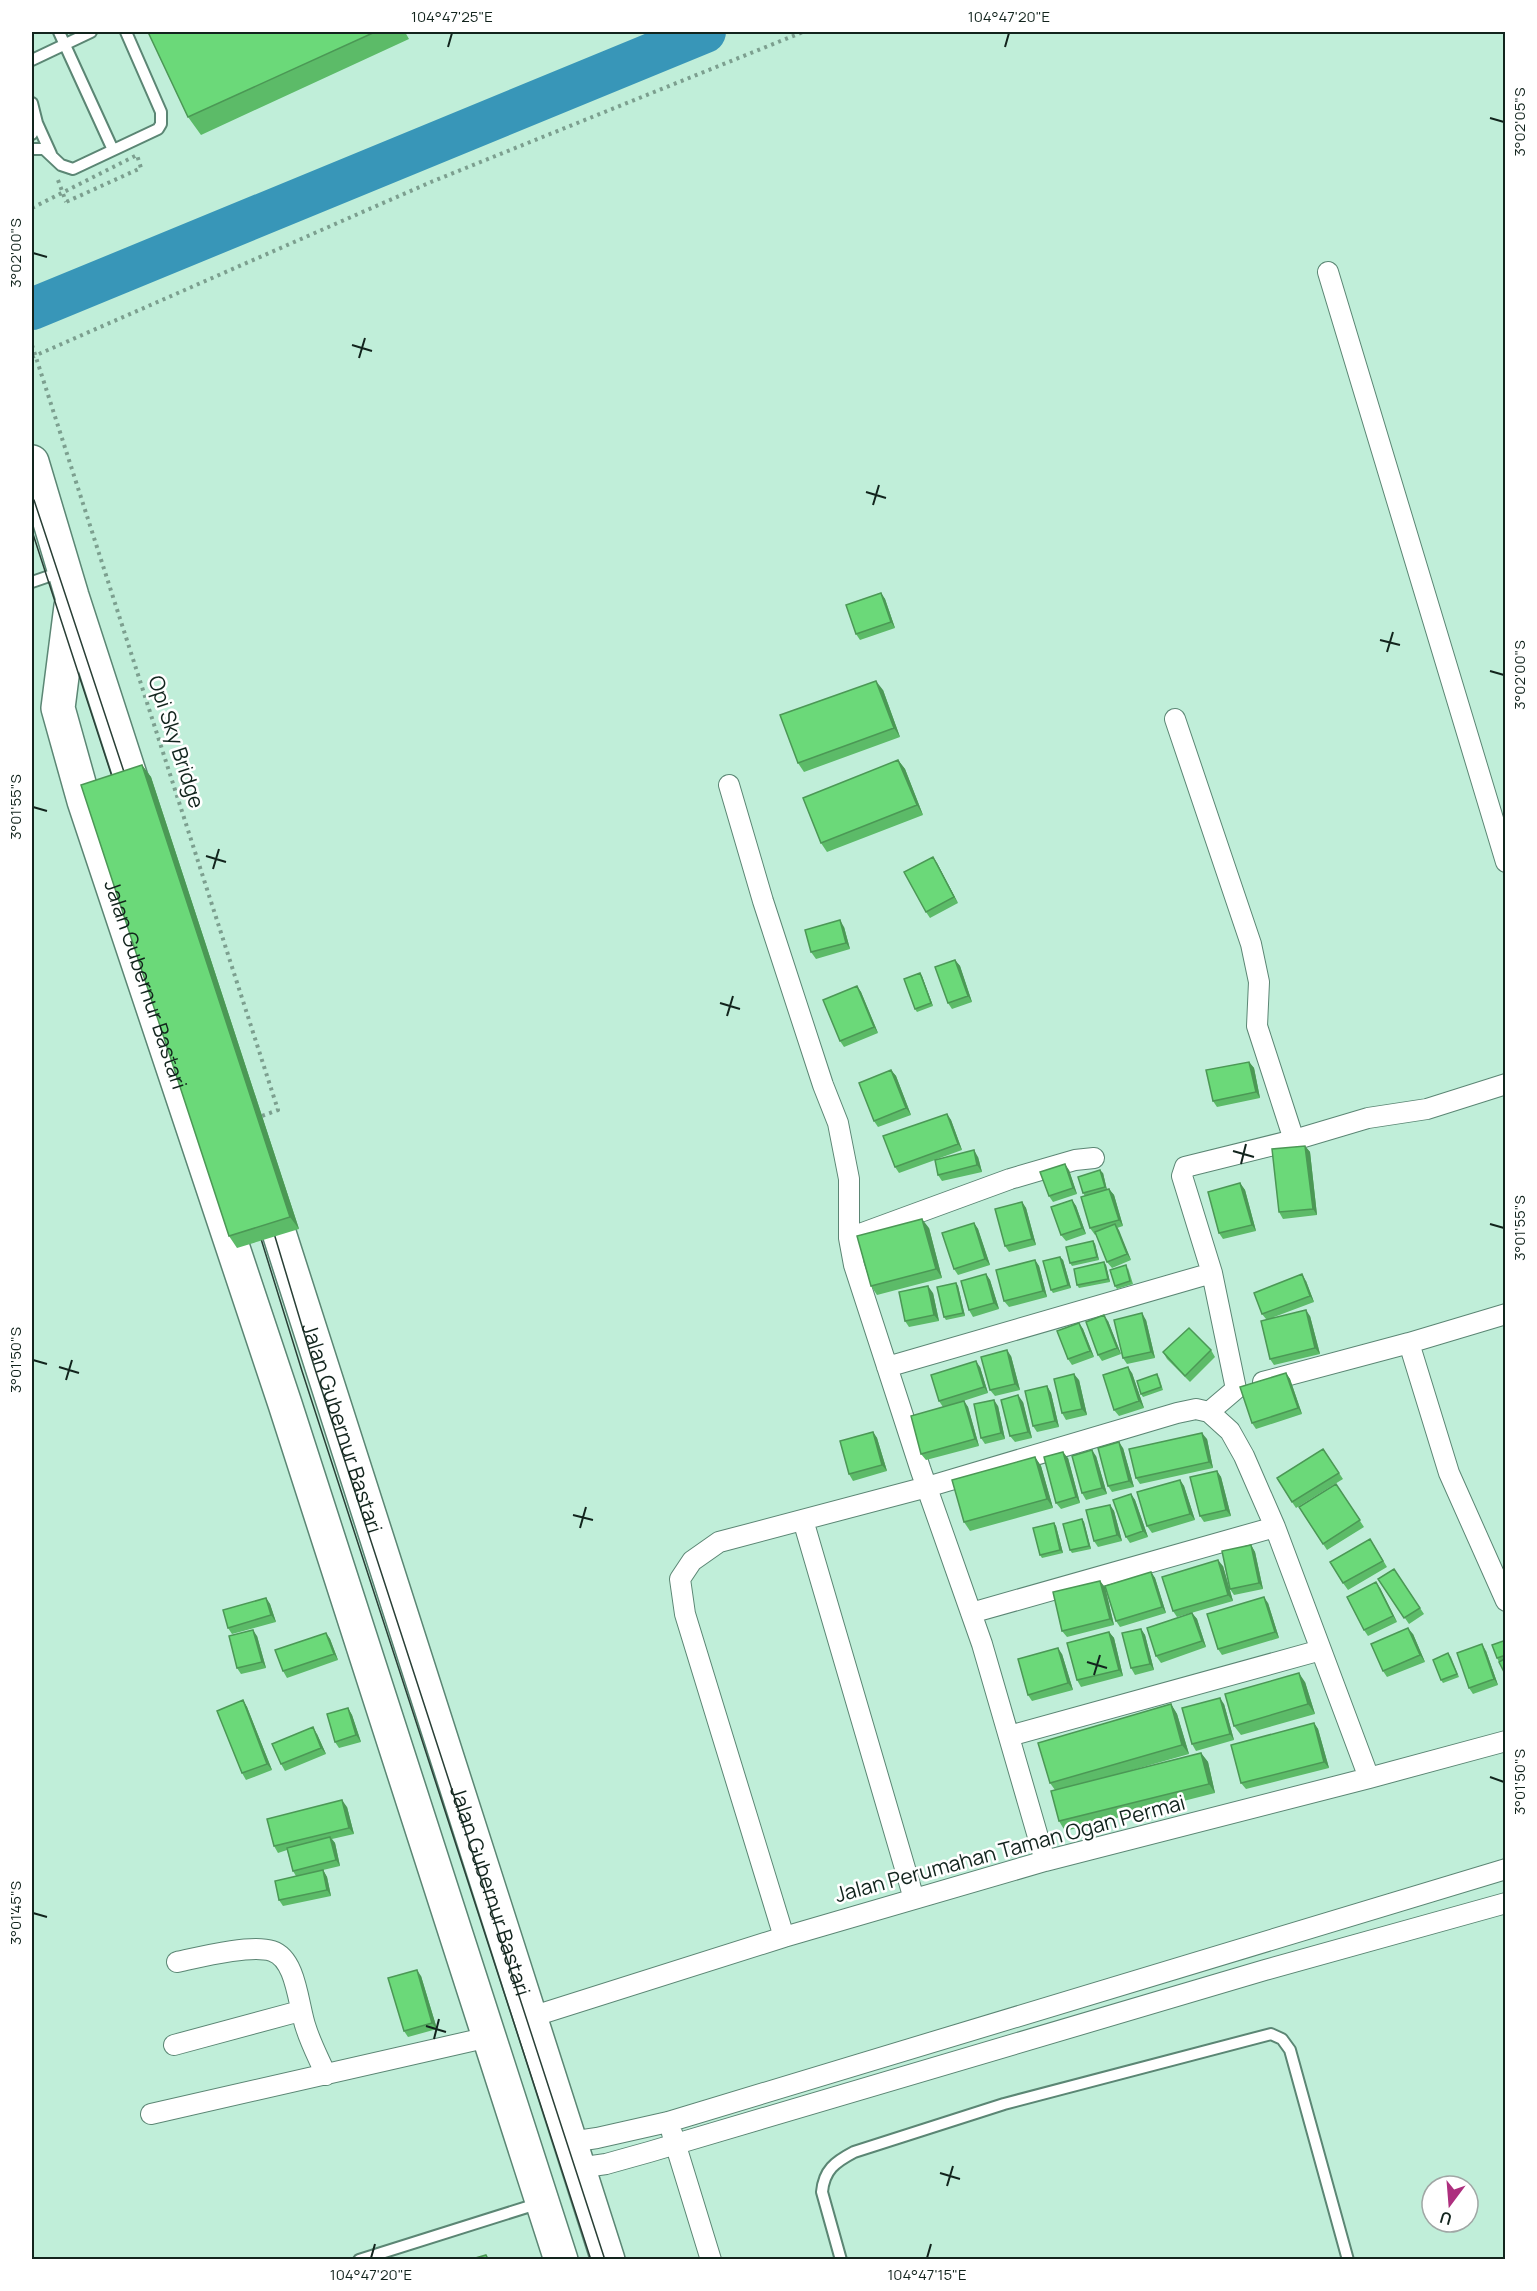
<svg xmlns="http://www.w3.org/2000/svg" width="1537" height="2291" font-family="Manrope,sans-serif">
	<style>
		.lines { fill: none; stroke-linecap: round; stroke-linejoin: round }
		.river { stroke: #3896b8; stroke-width: 42 }
		.service-casing { stroke: #5b8674; stroke-width: 14 }
		.minor-casing { stroke: #5b8674; stroke-width: 22 }
		.trunk-casing { stroke: #5b8674; stroke-width: 36 }
		.path { stroke: #7c9f8f; stroke-width: 4; stroke-dasharray: 3 4.5; stroke-linecap: butt }
		.service { stroke: #fff; stroke-width: 10 }
		.minor { stroke: #fff; stroke-width: 20 }
		.trunk { stroke: #fff; stroke-width: 33 }
		.tram { stroke: #293f36; stroke-width: 1.5 }
		.path-bridge { stroke: #7c9f8f; stroke-width: 4; stroke-dasharray: 3 4.5; stroke-linecap: butt }
		.wall { fill: #5cbb68 }
		.shaded-wall { fill: #4b9855 }
		.building { fill: #6bd979; stroke: #4b9855; stroke-width: 1.5 }
		.ticks { fill: none; stroke: #12241d; stroke-width: 2 }
		.labels { text-anchor: middle; stroke-width: 5; stroke-linejoin: round; paint-order: stroke }
		.street-label { font-size: 21px; fill: #12241d; stroke: #fff }
		.neatline { fill: none; stroke: #12241d; stroke-width: 2 }
		.ticks-label { font-size: 15px; text-anchor: middle; fill: #12241d }
	</style>
	<rect width="100%" height="100%" fill="#c0eed9"/>
	<g class="lines">
		<path class="river" d="M32 309 705 32"/>
		<g class="service-casing">
			<path id="service" d="M59 32 113 150
				M32 60 91 32
				M32 103 37 123 32 134
				M37 123 51 154
				M32 149H44L61 165 73 169 158 129 161 124V112L126 32
				M32 582 61 572
				M359 2260 540 2203
				M841 2260 822 2192C824 2170 835 2162 854 2152L1004 2104 1271 2034 1282 2039 1290 2050 1348 2260"/>
		</g>
		<g class="minor-casing">
			<path id="minor" d="M1328 272 1506 862
				M1175 719 1251 944 1259 982 1257 1026 1294 1140
				M729 785 763 901 823 1085 838 1123 849 1179V1238L854 1265 921 1471 982 1644 1045 1861
				M849 1238 1010 1179 1075 1160 1094 1158
				M1409 1343 1449 1473 1506 1601
				M887 1367 1212 1273
				M1263 1382 1409 1343 1506 1314
				M1209 1412 1236 1389 1212 1273 1182 1176 1185 1167 1294 1140 1368 1118 1427 1109 1506 1084
				M803 1520 914 1899
				M971 1613 1275 1527
				M1009 1736 1321 1650
				M784 1937 685 1614 680 1579 692 1561 719 1542 927 1487 1177 1413 1196 1409 1209 1412 1230 1431 1244 1456 1275 1527 1369 1778
				M177 1962C200 1957 251 1944 272 1951 297 1959 298 2006 306 2028 311 2044 319 2059 326 2075
				M531 2017 784 1937 1045 1861 1369 1778 1506 1741
				M174 2045 300 2011
				M151 2114 489 2037
				M672 2133 711 2260
				M570 2142 597 2138 668 2122 1506 1869
				M578 2168 606 2164 649 2152 1265 1970 1506 1903"/>
		</g>
		<g class="trunk-casing">
			<g id="trunk">
				<path d="M32 462 72 596 142 812"/>
				<path id="s1" d="M71 606 58 708 84 801 285 1404 561 2260"/>
				<path id="s2" d="M266 1192 608 2260"/>
			</g>
		</g>
		<path class="path" d="M58 180 66 202
			M32 357 431 182 803 32"/>
		<use href="#service" class="service"/>
		<use href="#minor" class="minor"/>
		<use href="#trunk" class="trunk"/>
		<path class="tram" d="M34 500 129 787
			M32 531 117 792
			M270 1220 314 1366 605 2260
			M257 1226 302 1371 591 2260"/>
		<path class="path-bridge" d="M32 208 137 155 141 168 66 202
			M32 345 278 1110 259 1117"/>
	</g>
	<path class="wall" d="M148 32H405L409 39 201 135 188 117Z
		M881 593 885 599 895 628 860 640 856 634Z
		M883 690 900 737 804 772 798 763Z
		M898 760 905 769 923 815 827 852 821 843Z
		M142 765 151 777 299 1229 237 1248 229 1236Z
		M933 857 937 863 958 903 930 918 926 912Z
		M844 927 850 949 816 959 811 952Z
		M955 960 960 966 972 1002 952 1009 948 1003Z
		M920 973 922 976 933 1006 917 1012 915 1009Z
		M857 986 861 992 878 1033 844 1047 840 1041Z
		M1249 1062 1254 1068 1260 1098 1217 1107 1213 1101Z
		M891 1070 896 1076 911 1115 878 1127 874 1121Z
		M947 1114 951 1120 962 1150 937 1159 978 1157 982 1172 942 1181 938 1175 935 1160 899 1173 895 1167Z
		M1305 1146 1310 1152 1317 1215 1283 1219 1279 1212Z
		M1069 1170 1077 1194 1053 1202 1049 1196Z
		M1103 1173 1107 1190 1109 1189 1114 1195 1123 1226 1117 1228 1131 1260 1112 1268 1107 1262 1096 1234 1095 1235 1090 1228 1085 1196 1083 1193Z
		M1240 1183 1245 1190 1256 1231 1223 1239 1219 1233Z
		M1072 1200 1076 1206 1086 1234 1066 1241 1061 1235Z
		M1022 1202 1026 1208 1036 1245 1009 1252 1005 1246Z
		M974 1223 978 1229 990 1265 958 1275 954 1269Z
		M929 1228 942 1278 877 1295 871 1286Z
		M1093 1241 1095 1244 1099 1260 1072 1266 1070 1263Z
		M1060 1257 1063 1260 1071 1288 1053 1293 1051 1290Z
		M1035 1260 1039 1266 1047 1297 1009 1307 1004 1301Z
		M1106 1265 1110 1282 1079 1288 1077 1285Z
		M1128 1268 1133 1284 1117 1289 1115 1286Z
		M986 1274 990 1280 999 1309 973 1317 969 1310Z
		M1306 1281 1314 1302 1274 1317 1310 1316 1320 1354 1274 1365 1270 1359 1266 1319 1262 1314Z
		M956 1283 958 1286 965 1316 946 1320 944 1317Z
		M933 1293 939 1321 909 1327 905 1321Z
		M1146 1320 1155 1358 1127 1364 1123 1358Z
		M1108 1321 1121 1354 1102 1361 1098 1355Z
		M1079 1323 1083 1329 1094 1357 1072 1365 1068 1359Z
		M1211 1350 1215 1357 1190 1382 1167 1359 1163 1352Z
		M1011 1356 1020 1390 995 1396 990 1390Z
		M980 1367 988 1393 957 1403 964 1401 968 1407 979 1446 926 1460 921 1454 943 1407 939 1401Z
		M1132 1373 1144 1408 1119 1416 1114 1410Z
		M1286 1373 1290 1379 1302 1414 1256 1429 1252 1423Z
		M1159 1377 1163 1390 1143 1397 1141 1394Z
		M1079 1380 1087 1415 1066 1420 1062 1413Z
		M1047 1386 1051 1393 1059 1427 1037 1432 1033 1426Z
		M1023 1402 1032 1438 1015 1442 1010 1436Z
		M998 1406 1005 1439 985 1444 981 1438Z
		M873 1432 877 1438 887 1471 853 1481 849 1474Z
		M1207 1439 1213 1468 1140 1484 1136 1478Z
		M1123 1448 1134 1487 1112 1492 1108 1486Z
		M1323 1449 1343 1479 1296 1508 1292 1502Z
		M1096 1456 1107 1494 1086 1500 1082 1493Z
		M1035 1457 1041 1466 1053 1508 970 1531 964 1522Z
		M1068 1458 1080 1503 1061 1509 1056 1503Z
		M1217 1471 1221 1477 1231 1516 1204 1522 1200 1516Z
		M1180 1480 1184 1486 1195 1520 1152 1533 1147 1526Z
		M1336 1484 1364 1527 1327 1550 1299 1507Z
		M1131 1494 1135 1500 1148 1537 1130 1543 1126 1537Z
		M1110 1505 1114 1511 1122 1541 1098 1547 1094 1541Z
		M1082 1519 1084 1522 1091 1549 1072 1553 1070 1550Z
		M1054 1523 1056 1526 1063 1553 1042 1558 1040 1555Z
		M1251 1545 1255 1552 1263 1589 1234 1595 1230 1589Z
		M1374 1545 1387 1567 1348 1590 1343 1583Z
		M1223 1566 1233 1601 1177 1617 1173 1611Z
		M1394 1569 1424 1614 1409 1624 1378 1579Z
		M1151 1572 1155 1578 1166 1613 1120 1627 1116 1621Z
		M1105 1587 1114 1625 1067 1637 1062 1631Z
		M1380 1588 1397 1622 1368 1636 1364 1630Z
		M266 1598 270 1604 276 1622 232 1634 228 1628Z
		M1268 1603 1279 1638 1222 1655 1218 1649Z
		M1192 1613 1197 1619 1206 1647 1161 1663 1156 1656Z
		M1141 1629 1145 1635 1154 1670 1135 1675 1131 1668Z
		M1109 1632 1114 1638 1123 1676 1081 1687 1077 1680Z
		M326 1633 330 1639 338 1660 287 1678 283 1671Z
		M1413 1634 1425 1662 1387 1677 1383 1671Z
		M257 1636 266 1668 241 1674 237 1668Z
		M1506 1640V1676L1497 1658Z
		M1486 1651 1498 1685 1473 1694 1469 1688Z
		M1448 1653 1451 1657 1459 1677 1443 1683 1441 1680Z
		M1062 1654 1073 1690 1032 1701 1028 1695Z
		M1305 1682 1315 1714 1241 1735 1234 1726Z
		M243 1700 247 1707 272 1770 246 1780 242 1773Z
		M1171 1704 1177 1714 1189 1754 1122 1773 1201 1753 1208 1762 1215 1793 1065 1831 1059 1821 1055 1790 1050 1783Z
		M1224 1704 1234 1740 1196 1751 1192 1744Z
		M348 1708 352 1715 361 1742 339 1748 335 1742Z
		M1314 1723 1318 1729 1329 1768 1246 1789 1241 1783Z
		M317 1734 326 1754 285 1771 281 1764Z
		M347 1807 354 1834 332 1839 335 1843 340 1866 323 1870 327 1877 331 1896 283 1906 279 1900 296 1876 293 1871 287 1850 278 1853 274 1846Z
		M421 1976 437 2029 408 2037 404 2031Z"/>
	<path class="shaded-wall" d="M881 593 885 599 895 628 891 622Z
		M876 681 883 690 900 737 894 728Z
		M898 760 905 769 923 815 917 805Z
		M142 765 151 777 299 1229 290 1217Z
		M933 857 937 863 958 903 954 897Z
		M840 920 844 927 850 949 846 943Z
		M955 960 960 966 972 1002 968 996Z
		M920 973 922 976 933 1006 931 1003Z
		M857 986 861 992 878 1033 874 1027Z
		M1249 1062 1254 1068 1260 1098 1256 1092Z
		M891 1070 896 1076 911 1115 906 1108Z
		M947 1114 951 1120 962 1150 958 1144Z
		M1305 1146 1310 1152 1317 1215 1313 1209Z
		M974 1150 978 1157 982 1172 977 1165Z
		M1065 1164 1069 1170 1077 1194 1073 1188Z
		M1100 1170 1103 1173 1107 1190 1105 1187Z
		M1240 1183 1245 1190 1256 1231 1252 1225Z
		M1109 1189 1114 1195 1123 1226 1119 1220Z
		M1072 1200 1076 1206 1086 1234 1082 1228Z
		M1022 1202 1026 1208 1036 1245 1032 1239Z
		M922 1219 929 1228 942 1278 936 1269Z
		M974 1223 978 1229 990 1265 985 1259Z
		M1115 1224 1119 1230 1131 1260 1127 1254Z
		M1093 1241 1095 1244 1099 1260 1097 1257Z
		M1060 1257 1063 1260 1071 1288 1068 1285Z
		M1035 1260 1039 1266 1047 1297 1043 1291Z
		M1104 1262 1106 1265 1110 1282 1108 1279Z
		M986 1274 990 1280 999 1309 994 1303Z
		M1302 1274 1306 1281 1314 1302 1310 1296Z
		M956 1283 958 1286 965 1316 963 1313Z
		M928 1286 933 1293 939 1321 934 1315Z
		M1306 1310 1310 1316 1320 1354 1315 1348Z
		M1142 1313 1146 1320 1155 1358 1151 1352Z
		M1104 1315 1108 1321 1121 1354 1117 1348Z
		M1079 1323 1083 1329 1094 1357 1090 1351Z
		M1007 1350 1011 1356 1020 1390 1015 1384Z
		M976 1361 980 1367 988 1393 984 1387Z
		M1128 1367 1132 1373 1144 1408 1139 1401Z
		M1286 1373 1290 1379 1302 1414 1298 1408Z
		M1074 1374 1079 1380 1087 1415 1082 1409Z
		M1047 1386 1051 1393 1059 1427 1055 1421Z
		M1018 1395 1023 1402 1032 1438 1028 1432Z
		M994 1400 998 1406 1005 1439 1001 1433Z
		M964 1401 968 1407 979 1446 975 1439Z
		M873 1432 877 1438 887 1471 882 1465Z
		M1202 1433 1207 1439 1213 1468 1209 1462Z
		M1119 1442 1123 1448 1134 1487 1129 1481Z
		M1092 1450 1096 1456 1107 1494 1102 1488Z
		M1063 1452 1068 1458 1080 1503 1076 1497Z
		M1035 1457 1041 1466 1053 1508 1047 1499Z
		M1217 1471 1221 1477 1231 1516 1226 1510Z
		M1180 1480 1184 1486 1195 1520 1190 1514Z
		M1131 1494 1135 1500 1148 1537 1143 1531Z
		M1110 1505 1114 1511 1122 1541 1117 1535Z
		M1082 1519 1084 1522 1091 1549 1089 1546Z
		M1054 1523 1056 1526 1063 1553 1060 1550Z
		M1251 1545 1255 1552 1263 1589 1259 1583Z
		M1218 1560 1223 1566 1233 1601 1228 1595Z
		M1151 1572 1155 1578 1166 1613 1162 1607Z
		M1100 1581 1105 1587 1114 1625 1110 1619Z
		M1376 1582 1380 1588 1397 1622 1393 1616Z
		M1264 1597 1268 1603 1279 1638 1275 1632Z
		M266 1598 270 1604 276 1622 271 1615Z
		M1192 1613 1197 1619 1206 1647 1202 1641Z
		M1408 1628 1413 1634 1425 1662 1420 1655Z
		M1141 1629 1145 1635 1154 1670 1150 1664Z
		M253 1630 257 1636 266 1668 262 1662Z
		M1109 1632 1114 1638 1123 1676 1119 1670Z
		M326 1633 330 1639 338 1660 334 1654Z
		M1482 1644 1486 1651 1498 1685 1494 1679Z
		M1058 1648 1062 1654 1073 1690 1068 1683Z
		M1299 1673 1305 1682 1315 1714 1308 1704Z
		M1220 1698 1224 1704 1234 1740 1230 1734Z
		M243 1700 247 1707 272 1770 267 1764Z
		M1171 1704 1177 1714 1189 1754 1182 1745Z
		M348 1708 352 1715 361 1742 356 1735Z
		M1314 1723 1318 1729 1329 1768 1324 1762Z
		M313 1727 317 1734 326 1754 321 1748Z
		M1201 1753 1208 1762 1215 1793 1209 1784Z
		M342 1800 347 1807 354 1834 349 1828Z
		M330 1837 335 1843 340 1866 336 1860Z
		M323 1870 327 1877 331 1896 327 1890Z
		M417 1970 421 1976 437 2029 432 2023Z"/>
	<path class="building" d="M148 32H375L188 117Z
		M881 593 891 622 856 634 846 605Z
		M876 681 894 728 798 763 780 715Z
		M898 760 917 805 821 843 803 798Z
		M142 765 290 1217 229 1236 81 785Z
		M933 857 954 897 926 912 904 872Z
		M840 920 846 943 811 952 805 930Z
		M955 960 968 996 948 1003 935 967Z
		M920 973 931 1003 915 1009 904 979Z
		M857 986 874 1027 840 1041 823 1000Z
		M1249 1062 1256 1092 1213 1101 1206 1070Z
		M891 1070 906 1108 874 1121 859 1083Z
		M947 1114 958 1144 895 1167 883 1136Z
		M1305 1146 1313 1209 1279 1212 1272 1149Z
		M974 1150 977 1165 938 1175 935 1160Z
		M1065 1164 1073 1188 1049 1196 1040 1172Z
		M1100 1170 1105 1187 1083 1193 1078 1177Z
		M1240 1183 1252 1225 1219 1233 1208 1192Z
		M1109 1189 1119 1220 1090 1228 1081 1197Z
		M1072 1200 1082 1228 1061 1235 1051 1207Z
		M1022 1202 1032 1239 1005 1246 995 1209Z
		M922 1219 936 1269 871 1286 857 1236Z
		M974 1223 985 1259 954 1269 942 1233Z
		M1115 1224 1127 1254 1107 1262 1095 1232Z
		M1093 1241 1097 1257 1070 1263 1066 1247Z
		M1060 1257 1068 1285 1051 1290 1043 1261Z
		M1035 1260 1043 1291 1004 1301 996 1270Z
		M1104 1262 1108 1279 1077 1285 1074 1269Z
		M1126 1265 1130 1281 1115 1286 1110 1270Z
		M986 1274 994 1303 969 1310 961 1281Z
		M1302 1274 1310 1296 1262 1314 1254 1293Z
		M956 1283 963 1313 944 1317 937 1287Z
		M928 1286 934 1315 905 1321 899 1292Z
		M1306 1310 1315 1348 1270 1359 1261 1321Z
		M1142 1313 1151 1352 1123 1358 1114 1320Z
		M1104 1315 1117 1348 1098 1355 1086 1322Z
		M1079 1323 1090 1351 1068 1359 1057 1331Z
		M1189 1328 1211 1350 1185 1376 1163 1352Z
		M1007 1350 1015 1384 990 1390 981 1357Z
		M976 1361 984 1387 939 1401 931 1375Z
		M1128 1367 1139 1401 1114 1410 1103 1375Z
		M1286 1373 1298 1408 1252 1423 1240 1387Z
		M1074 1374 1082 1409 1062 1413 1054 1379Z
		M1157 1374 1161 1387 1141 1394 1137 1381Z
		M1047 1386 1055 1421 1033 1426 1025 1391Z
		M1018 1395 1028 1432 1010 1436 1001 1400Z
		M994 1400 1001 1433 981 1438 974 1404Z
		M964 1401 975 1439 921 1454 911 1416Z
		M873 1432 882 1465 849 1474 840 1441Z
		M1202 1433 1209 1462 1136 1478 1129 1449Z
		M1119 1442 1129 1481 1108 1486 1098 1448Z
		M1323 1449 1339 1473 1292 1502 1277 1478Z
		M1092 1450 1102 1488 1082 1493 1072 1456Z
		M1063 1452 1076 1497 1056 1503 1044 1457Z
		M1035 1457 1047 1499 964 1522 952 1480Z
		M1217 1471 1226 1510 1200 1516 1190 1477Z
		M1180 1480 1190 1514 1147 1526 1137 1492Z
		M1336 1484 1360 1520 1323 1544 1299 1507Z
		M1131 1494 1143 1531 1126 1537 1113 1500Z
		M1110 1505 1117 1535 1094 1541 1086 1510Z
		M1082 1519 1089 1546 1070 1550 1063 1524Z
		M1054 1523 1060 1550 1040 1555 1033 1528Z
		M1370 1539 1383 1561 1343 1583 1330 1562Z
		M1251 1545 1259 1583 1230 1589 1222 1551Z
		M1218 1560 1228 1595 1173 1611 1162 1577Z
		M1394 1569 1420 1608 1404 1618 1378 1579Z
		M1151 1572 1162 1607 1116 1621 1105 1586Z
		M1100 1581 1110 1619 1062 1631 1053 1592Z
		M1376 1582 1393 1616 1364 1630 1347 1597Z
		M1264 1597 1275 1632 1218 1649 1207 1614Z
		M266 1598 271 1615 228 1628 223 1610Z
		M1192 1613 1202 1641 1156 1656 1147 1628Z
		M1408 1628 1420 1655 1383 1671 1371 1644Z
		M1141 1629 1150 1664 1131 1668 1122 1633Z
		M253 1630 262 1662 237 1668 229 1636Z
		M1109 1632 1119 1670 1077 1680 1067 1643Z
		M326 1633 334 1654 283 1671 275 1650Z
		M1506 1640V1655L1497 1658 1492 1645Z
		M1482 1644 1494 1679 1469 1688 1457 1653Z
		M1058 1648 1068 1683 1028 1695 1018 1659Z
		M1448 1653 1457 1674 1441 1680 1433 1660Z
		M1506 1658V1676L1499 1662Z
		M1299 1673 1308 1704 1234 1726 1225 1694Z
		M1220 1698 1230 1734 1192 1744 1182 1708Z
		M243 1700 267 1764 242 1773 217 1711Z
		M1171 1704 1182 1745 1050 1783 1038 1743Z
		M348 1708 356 1735 335 1742 327 1714Z
		M1314 1723 1324 1762 1241 1783 1231 1745Z
		M313 1727 321 1748 281 1764 272 1744Z
		M1201 1753 1209 1784 1059 1821 1051 1791Z
		M342 1800 349 1828 274 1846 267 1819Z
		M330 1837 336 1860 293 1871 287 1848Z
		M323 1870 327 1890 279 1900 275 1881Z
		M417 1970 432 2023 404 2031 388 1978Z
		M486 2255 488 2259H472Z"/>
	<path class="ticks" d="M448 47 452 33M1005 47 1009 33M1490 118 1504 122M33 253 47 257M352 345 372 351M359 358 365 338M866 492 886 498M873 505 879 485M1380 640 1400 645M1387 652 1393 632M1490 671 1504 675M33 807 47 811M206 856 226 862M213 869 219 849M720 1003 740 1009M727 1016 733 996M1233 1151 1254 1157M1241 1164 1246 1144M1490 1224 1504 1228M33 1360 47 1364M59 1367 79 1373M66 1380 72 1360M573 1515 593 1520M580 1528 586 1507M1087 1662 1107 1668M1094 1675 1100 1655M1490 1777 1504 1782M33 1913 47 1917M426 2026 446 2032M434 2039 439 2019M940 2173 960 2179M947 2186 953 2166M371 2258 375 2244M927 2258 931 2244"/>
	<g class="labels">
		<g class="street-label">
			<text transform="translate(176 742) rotate(72)" y="7">Opi Sky Bridge</text>
			<text dy="7" stroke="none"><textPath href="#s1" startOffset="393">Jalan Gubernur Bastari</textPath></text>
			<text dy="7" stroke="none"><textPath href="#s2" startOffset="248">Jalan Gubernur Bastari</textPath></text>
			<text transform="translate(1010 1849) rotate(-15)" y="7">Jalan Perumahan Taman Ogan Permai</text>
			<text dy="7" stroke="none"><textPath href="#s2" startOffset="734">Jalan Gubernur Bastari</textPath></text>
		</g>
	</g>
	<rect width="1537" height="2291" fill="none" stroke="#ffffff" stroke-width="66"/>
	<g transform="translate(1450 2204) rotate(196)"><circle r="28" fill="#ffffff" stroke="#a0a7a5" stroke-width="1.5"/>
	<path d="M0-4.5L10 22L0 15L-10 22Z" fill="#ad2f7e"/>
	<text y="-9" font-size="16" font-weight="bold" text-anchor="middle" fill="#12241d">U</text>
	</g>
	<rect x="33" y="33" width="1471" height="2225" class="neatline"/>
	<g class="ticks-label">
		<text x="452" y="22">104°47'25"E</text>
		<text x="1009" y="22">104°47'20"E</text>
		<text transform="translate(1520 122) rotate(-90)" y="5">3°02'05"S</text>
		<text transform="translate(16 253) rotate(-90)" y="5">3°02'00"S</text>
		<text transform="translate(1520 675) rotate(-90)" y="5">3°02'00"S</text>
		<text transform="translate(16 807) rotate(-90)" y="5">3°01'55"S</text>
		<text transform="translate(1520 1228) rotate(-90)" y="5">3°01'55"S</text>
		<text transform="translate(16 1360) rotate(-90)" y="5">3°01'50"S</text>
		<text transform="translate(1520 1782) rotate(-90)" y="5">3°01'50"S</text>
		<text transform="translate(16 1913) rotate(-90)" y="5">3°01'45"S</text>
		<text x="371" y="2280">104°47'20"E</text>
		<text x="927" y="2280">104°47'15"E</text>
	</g>
</svg>
